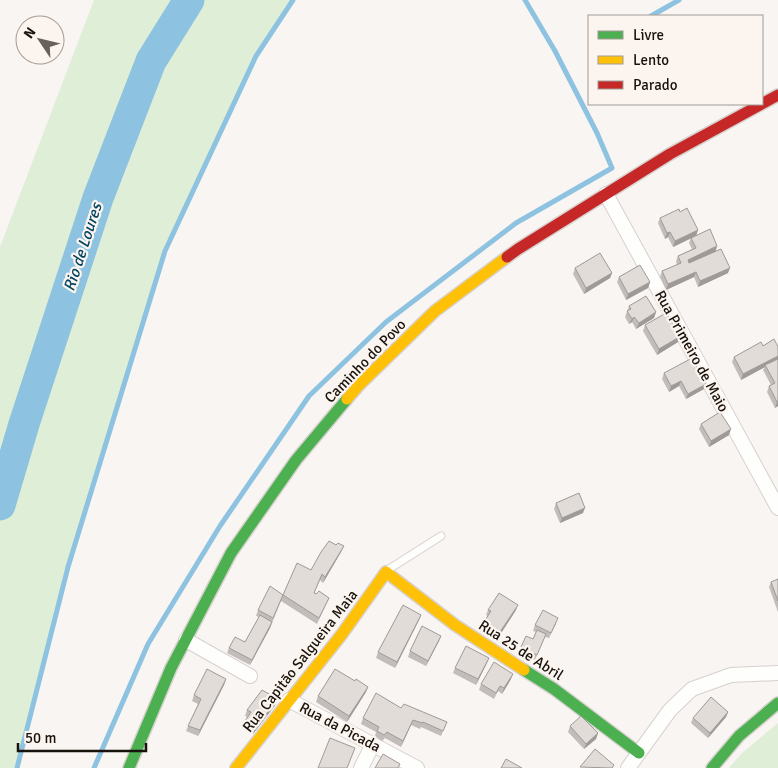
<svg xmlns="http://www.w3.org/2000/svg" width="778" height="768" font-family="Signika,sans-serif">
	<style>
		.green { fill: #dfeed7 }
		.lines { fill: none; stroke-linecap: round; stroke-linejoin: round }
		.stream { stroke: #8dc2e0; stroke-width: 5 }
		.river { stroke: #8dc2e0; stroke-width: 31 }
		.lane-casing { stroke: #d6d1cd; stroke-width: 9 }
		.street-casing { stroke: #d6d1cd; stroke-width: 16 }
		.fast-casing { stroke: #d6d1cd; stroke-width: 14 }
		.slow-casing { stroke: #d6d1cd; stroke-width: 14 }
		.jam-casing { stroke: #d6d1cd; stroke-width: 14 }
		.lane { stroke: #fefefd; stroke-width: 7 }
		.street { stroke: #fefefd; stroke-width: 14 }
		.fast { stroke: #4caf50; stroke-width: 11 }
		.slow { stroke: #ffc107; stroke-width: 11 }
		.jam { stroke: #c62828; stroke-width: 11 }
		.wall { fill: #c2bdba }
		.shaded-wall { fill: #9e9a97 }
		.building { fill: #e2dcd8; stroke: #9e9a97 }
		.labels { text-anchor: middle; stroke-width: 4.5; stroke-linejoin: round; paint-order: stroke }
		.street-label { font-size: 15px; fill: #18120d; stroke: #fcf5ef }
		.water-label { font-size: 16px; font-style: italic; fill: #024563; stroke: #fcf5ef }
	</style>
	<rect width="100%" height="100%" fill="#f9f5f2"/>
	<path class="green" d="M94 0H293L256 56 165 251 68 567 17 768H0V247Z
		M778 723V768H729L742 753Z"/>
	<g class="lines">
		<path class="stream" d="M651 16 679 0
			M17 768 68 567 165 251 256 56 293 0
			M94 768 148 644 220 526 309 396 386 322 516 223 612 168 597 133 555 51 525 0"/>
		<path class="river" d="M0 505 24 424 98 198 151 61 189 0"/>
		<g class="lane-casing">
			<path id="lane" d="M386 571 441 536"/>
		</g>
		<g class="street-casing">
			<path id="street" d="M606 194 778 508
				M186 640 250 676
				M289 700 417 768
				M361 768 373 744
				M628 768 670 710 692 689 731 675 778 673"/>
		</g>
		<g class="fast-casing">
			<path id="fast" d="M524 670 554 689 639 753
				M129 768 171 668 231 553 296 460 347 399
				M712 768 739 736 778 703"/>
		</g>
		<g class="slow-casing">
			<path id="slow" d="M347 399 360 384 435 311 507 257
				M236 768 342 634 386 572 455 625 524 670"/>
		</g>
		<g class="jam-casing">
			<path id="jam" d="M507 257 518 249 670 154 778 95"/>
		</g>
		<use href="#lane" class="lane"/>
		<use href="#street" class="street"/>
		<use href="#fast" class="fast"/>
		<use href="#slow" class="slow"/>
		<use href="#jam" class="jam"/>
	</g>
	<path class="wall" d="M680 212 698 230 696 235 717 246 716 251 728 273 698 287 694 277 666 290 660 277 662 271 677 265 676 261 678 256 692 249 689 243 691 238 673 247 668 237 665 239 658 223 660 218Z
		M575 268 612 273 610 278 584 294 573 274Z
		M619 277 650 282 648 288 626 300 617 282Z
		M629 306 656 312 654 318 636 329 632 322 629 324 625 317Z
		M645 325 678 342 657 355 643 331Z
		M774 339 778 406 775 408 767 392 769 386 771 385 763 370 765 367 741 380 732 362 734 357 763 346Z
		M664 373 704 389 686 399 679 386 669 392 662 379Z
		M701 424 729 435 709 447 699 429Z
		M556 503 583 513 560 523 554 509Z
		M336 545 344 546 341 552 323 583 320 580 314 593 329 598 317 624 281 601 270 628 250 665 227 653 229 648 245 642 259 617 256 616 258 610 283 595 311 570Z
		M778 579V612L769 587 771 582Z
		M488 610H516L496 641 480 631 482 625 488 616 486 615Z
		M421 615 419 620 395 668 376 658 378 652Z
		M556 624 549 638 545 637 535 660 519 653 521 647 533 639 536 632 533 631 535 625Z
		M441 636 439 641 426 666 408 657 410 651Z
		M489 658 476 685 453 673 455 668Z
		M226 679 224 685 198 736 186 731 198 704 192 701 194 695Z
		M511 679 502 694 498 691 494 699 479 690 481 684Z
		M355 681 368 687 366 692 347 722 316 702 318 696Z
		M276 704 253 734 242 727 247 717 245 716 247 710Z
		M401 708 447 722 441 736 421 727 420 729 411 725 401 747 385 738 382 741 375 736 376 732 361 724 363 718Z
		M728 712 726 717 708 738 691 723 693 718Z
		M570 726 598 733 596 739 584 749 568 732Z"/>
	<path class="shaded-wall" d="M698 230 696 236 673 247 675 241Z
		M670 232 668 237 665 239 667 233Z
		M717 246 715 252 686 265 688 260Z
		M730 268 728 273 698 287 700 281Z
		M696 272 694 277 666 290 668 284Z
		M612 273 610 278 584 294 586 288Z
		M650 282 648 288 626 300 628 294Z
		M656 312 654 318 636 329 639 323Z
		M634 317 632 322 629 324 632 319Z
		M681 336 678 342 657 355 659 349Z
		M778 356V360L765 365V367L741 380 743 374Z
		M681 381 679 386 669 392 671 386Z
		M706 384 704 389 686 399 688 394Z
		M778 401V406L775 408 777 402Z
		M731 429 729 435 709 447 711 441Z
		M585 508 583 513 560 523 562 518Z
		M344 546 341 552 323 583 325 577Z
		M518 605 516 610 496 641 498 635Z
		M421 615 419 620 395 668 397 662Z
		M272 622 270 628 250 665 252 660Z
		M441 636 439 641 426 666 428 661Z
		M489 658 487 663 476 685 478 679Z
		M513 674 511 679 502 694 504 688Z
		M226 679 224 685 198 736 200 730Z
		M368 687 366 692 347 722 349 716Z
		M278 699 276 704 253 734 255 729Z
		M728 712 726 717 708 738 710 733Z
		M413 720 411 725 401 747 403 741Z
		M598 733 596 739 584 749 586 744Z"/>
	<path class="building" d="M687 208 698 230 675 241 670 232 667 233 660 218 679 209 680 212Z
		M710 229 717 246 688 260 689 263 721 249 730 268 700 281 696 272 668 284 662 271 681 263 678 256 696 248 691 238Z
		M600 253 612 273 586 288 575 268Z
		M640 265 650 282 628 294 619 277Z
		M646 296 656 312 639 323 634 317 632 319 627 311 631 309 629 306Z
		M666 313 681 336 659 349 645 325Z
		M774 339 778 347V356L743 374 734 357 761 342 763 346Z
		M692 358 706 384 688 394 681 381 671 386 664 373Z
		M778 359V401L777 402 769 386 775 383 765 365Z
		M720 412 731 429 711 441 701 424Z
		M579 493 585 508 562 518 556 503Z
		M329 541 336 545 338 543 344 546 325 577 322 574 314 593 316 594 319 591 329 598 319 618 283 595 297 563 311 570 321 552Z
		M778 579V601L771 582Z
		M270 586 283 595 273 618 258 610Z
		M499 593 518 605 498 635 482 625 491 611 488 610Z
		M403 605 421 615 397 662 378 652Z
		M543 610 558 618 551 633 535 625Z
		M260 615 272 622 252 660 229 648 235 637 245 642Z
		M422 626 441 636 428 661 410 651Z
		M537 630 546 634 537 655 521 647 526 636 533 639Z
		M466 646 489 658 478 679 455 668Z
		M494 662 513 674 504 688 500 686 496 693 481 684Z
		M207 669 226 679 200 730 188 726 201 699 194 695Z
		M335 669 355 681 356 679 368 687 349 716 318 696Z
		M262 690 278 699 255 729 245 721 251 712 247 710Z
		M376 693 401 708 404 704 447 722 443 731 423 722 422 723 413 720 403 741 387 732 384 735 377 731 379 727 363 718Z
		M711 697 728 712 710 733 693 718Z
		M581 716 598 733 586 744 570 726Z
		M330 738 355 748 347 768H318Z
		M595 749 614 765 612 768 580 767Z
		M383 754 400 764 398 768H375Z
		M506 759 522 768H501Z"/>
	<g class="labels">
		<g class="street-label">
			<text transform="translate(692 351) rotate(61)" y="5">Rua Primeiro de Maio</text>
			<text transform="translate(365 361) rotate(-46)" y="5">Caminho do Povo</text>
			<text transform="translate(521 650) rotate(33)" y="5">Rua 25 de Abril</text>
			<text transform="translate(300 661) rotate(-52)" y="5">Rua Capitāo Salgueira Maia</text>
			<text transform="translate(340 727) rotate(28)" y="5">Rua da Picada</text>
		</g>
		<g class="water-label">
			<text transform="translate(82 247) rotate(-72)" y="6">Rio de Loures</text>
		</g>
	</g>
	<rect x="588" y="15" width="175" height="90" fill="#fcf5ef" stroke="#a19a95"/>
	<rect x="598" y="31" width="25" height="8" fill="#4caf50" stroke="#a19a95"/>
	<text x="633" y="40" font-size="15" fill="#18120d">Livre</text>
	<rect x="598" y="56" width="25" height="8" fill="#ffc107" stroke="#a19a95"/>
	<text x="633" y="65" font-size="15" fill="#18120d">Lento</text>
	<rect x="598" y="81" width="25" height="8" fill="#c62828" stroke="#a19a95"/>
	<text x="633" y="90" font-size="15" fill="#18120d">Parado</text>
	<g transform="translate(40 40) rotate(305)"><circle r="24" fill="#fcf5ef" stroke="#a19a95"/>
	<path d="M0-4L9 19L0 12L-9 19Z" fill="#67615d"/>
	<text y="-8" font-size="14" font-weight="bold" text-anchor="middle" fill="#18120d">N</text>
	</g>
	<path d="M18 743v8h128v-8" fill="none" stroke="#18120d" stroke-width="2.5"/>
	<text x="25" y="743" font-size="15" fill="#18120d" stroke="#fcf5ef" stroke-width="4" paint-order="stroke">50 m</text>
</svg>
